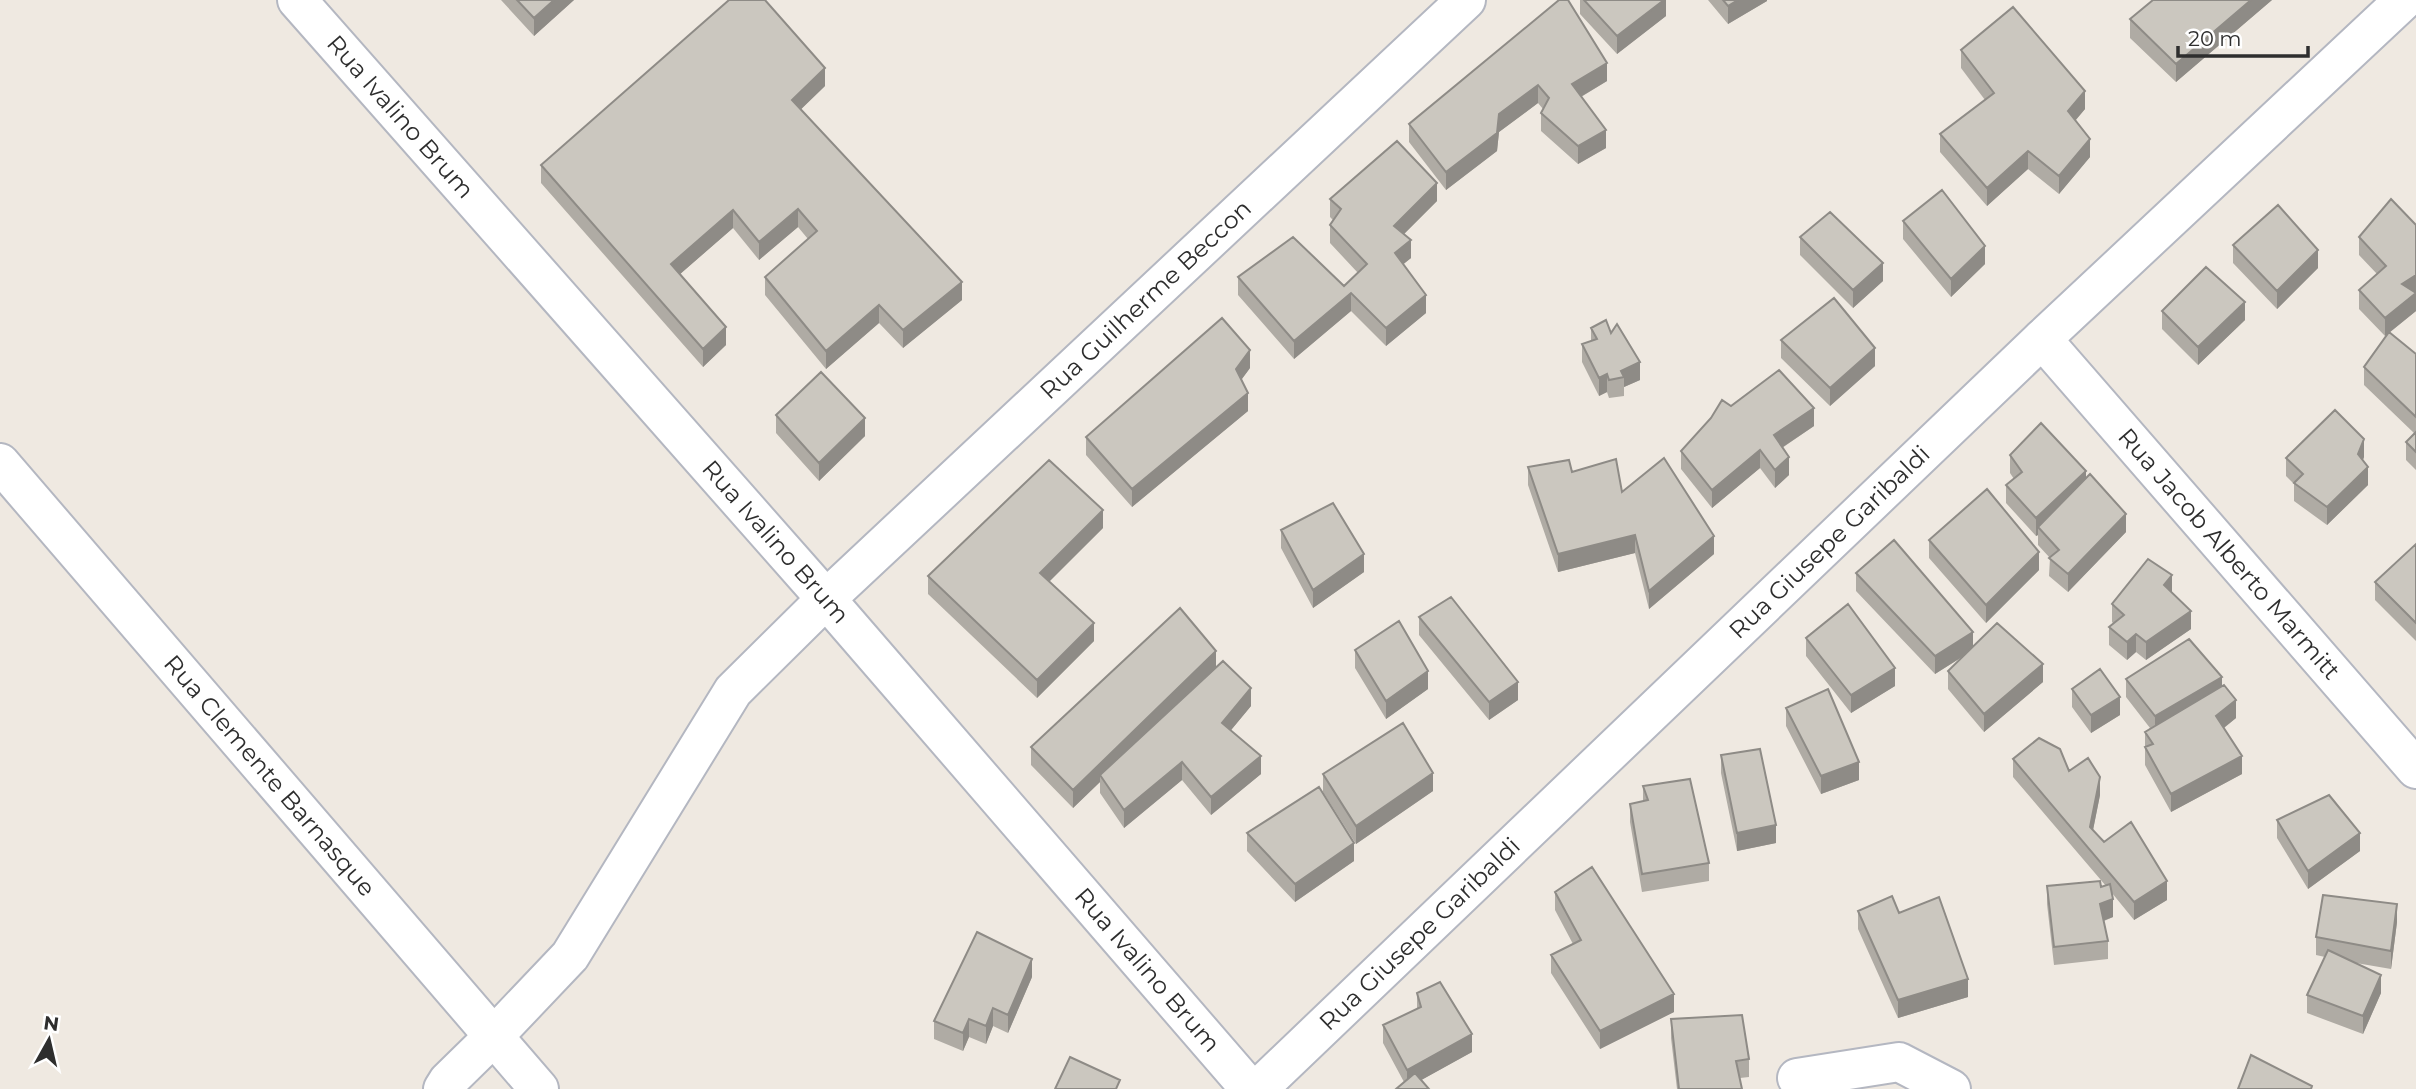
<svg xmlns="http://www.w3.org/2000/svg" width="2416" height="1089" font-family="Montserrat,sans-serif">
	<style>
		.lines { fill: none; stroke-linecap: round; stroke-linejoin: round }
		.minor-casing { stroke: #b4b7c1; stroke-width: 42 }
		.minor { stroke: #fff; stroke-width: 38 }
		.wall { fill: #afaba4 }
		.shaded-wall { fill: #8e8b86 }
		.building { fill: #cbc7bf; stroke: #8e8b86; stroke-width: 2 }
		.labels { text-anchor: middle; stroke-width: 5; stroke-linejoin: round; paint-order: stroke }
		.street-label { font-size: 24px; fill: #2e2e2e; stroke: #fff }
	</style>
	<rect width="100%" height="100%" fill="#efe9e1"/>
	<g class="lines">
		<g class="minor-casing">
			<g id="minor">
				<path id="s1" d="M297 0 826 599 1250 1089"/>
				<path id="s2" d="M2042 339 2416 769"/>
				<path id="s3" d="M0 463 539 1089"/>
				<path d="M1797 1078 1899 1062 1951 1089"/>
				<path id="s4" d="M443 1089 448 1081 494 1036 570 956 733 691 826 599 1466 0"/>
				<path id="s5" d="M1258 1089 2042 339 2404 0"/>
			</g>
		</g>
		<use href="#minor" class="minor"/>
	</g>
	<path class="wall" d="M501 0H574L534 36Z
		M1559 0 1607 81 1581 97 1606 148 1578 164 1541 131V113L1543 109 1538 103 1499 132 1497 151 1446 190 1409 142V124Z
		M1580 0H1666V16L1617 54 1580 14Z
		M1708 0H1767V1L1728 24Z
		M2272 0 2176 82 2130 38V19Z
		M1961 50 2085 109 2075 121 2090 157 2059 194 2028 169 1987 206 1940 152V134L1985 100 1961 68Z
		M825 86 801 109 962 300 903 348 879 323 826 369 765 295V277L808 239 798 227 759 260 733 228 680 274 726 345 703 367 541 183V165Z
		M1330 199 1437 201 1404 234 1411 258 1403 264 1426 313 1386 346 1351 311 1294 359 1238 295V277L1344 286 1358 273 1330 243V225L1333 220 1330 217Z
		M1903 221 1985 264 1951 297 1903 239Z
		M2416 225V311L2389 333 2416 354V470L2406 460V442L2414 433 2364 385V367L2387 334 2385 336 2359 309V290L2377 274 2359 255V237Z
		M1800 237 1883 281 1853 308 1800 255Z
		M2233 245 2318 268 2277 309 2233 263Z
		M2162 311 2245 320 2198 365 2162 329Z
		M1591 328 1611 333 1640 380 1624 387V396L1609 398 1607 392 1599 396 1582 362V344L1591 341Z
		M1781 340 1875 366 1830 406 1781 358Z
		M1250 368 1241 380 1248 411 1132 507 1086 455V437Z
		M1731 406 1814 426 1782 448 1789 475 1775 488 1760 468 1712 508 1681 469V451Z
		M776 415 865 436 819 481 776 433Z
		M2010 455 2086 478 2126 532 2068 592 2049 576 2050 558 2038 545V535L2036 536 2006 503V485L2014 479 2010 473Z
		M2364 457 2363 460 2368 485 2327 525 2294 501V484L2286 476V458Z
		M1528 467 1572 472 1622 492 1714 554 1649 609 1635 553 1558 572 1528 485Z
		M1103 528 1049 581 1094 641 1037 698 928 594V576Z
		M1281 530 1364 572 1313 608 1281 548Z
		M1929 540 2039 570 1986 623 1929 558Z
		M2416 544V641L2375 600V582Z
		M1856 573 1973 646 2043 682 1984 732 1948 689V671L1962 657 1935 674 1856 591Z
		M2172 593 2191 629 2146 660 2136 652 2127 660 2109 645V627L2114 624 2112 622V604Z
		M1419 617 1518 700 1489 720 1419 635Z
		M1806 638 1895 686 1851 713 1806 656Z
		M1355 650 1428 689 1386 719 1355 668Z
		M1216 666 1251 706 1231 730 1261 774 1211 815 1182 780 1124 828 1100 793V782L1073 808 1031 765V747Z
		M2126 679 2222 686 2236 718 2224 728 2242 774 2171 812 2145 765V732L2150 728 2126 697Z
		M2072 689 2120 715 2091 733 2072 707Z
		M1786 708 1859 780 1821 794 1786 726Z
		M1721 755 1776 843 1737 851 1721 773Z
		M2013 759 2069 771 2100 795 2093 830 2167 900 2134 920 2112 893 2113 917 2104 921 2108 941V959L2054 965 2047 904V886L2101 887 2106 886 2013 777Z
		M1323 774 1433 791 1356 844 1323 792Z
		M1643 786 1709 863V881L1642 892 1630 822V804L1643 801Z
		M2277 820 2360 851 2308 889 2277 838Z
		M1247 833 1354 861 1295 902 1247 851Z
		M1555 892 1674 1012 1600 1049 1551 973V955L1573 944 1555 910Z
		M1858 911 1899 913 1968 997 1898 1018 1858 929Z
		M2397 922 2391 969 2356 963 2381 993 2363 1034 2307 1013V995L2325 957 2316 955V937Z
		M1032 977 1008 1033 993 1026 986 1044 969 1037 963 1051 934 1039V1021Z
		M1417 993 1472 1052 1421 1080 1404 1082 1383 1043V1025L1417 1009Z
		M1671 1019 1749 1059V1077L1740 1078 1742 1089H1677L1671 1038Z"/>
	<path class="shaded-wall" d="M554 0H574L534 36V18Z
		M1664 0H1666V16L1617 54V36Z
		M1738 0H1767V1L1728 24V6Z
		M2251 0H2272L2176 82V64Z
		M1607 63V81L1572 102V84Z
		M825 68V86L792 118V100Z
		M1538 85V103L1499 132 1497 151 1446 190V172L1499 114Z
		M2085 91V109L2068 129V111Z
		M1606 130V148L1578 164V146Z
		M2090 139V157L2059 194V176Z
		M2028 151V169L1987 206V188Z
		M1437 183V201L1394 244V226Z
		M798 209V227L759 260V242Z
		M733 210V228L671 282V264Z
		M1411 240V258L1395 271V253Z
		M1985 246V264L1951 297V279Z
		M2318 250V268L2277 309V291Z
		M1883 263V281L1853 308V290Z
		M2416 275V293L2402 284Z
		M962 282V300L903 348V330Z
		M1351 293V311L1294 359V341Z
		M2416 293V311L2385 336V318Z
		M1426 295V313L1386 346V328Z
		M2245 302V320L2198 365V347Z
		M879 305V323L826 369V351Z
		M726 327V345L703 367V349Z
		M1875 348V366L1830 406V388Z
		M1250 350V368L1236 387V369Z
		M1640 362V380L1624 387V377L1621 371Z
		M1607 374V392L1599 396V378Z
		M1248 393V411L1132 507V489Z
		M1814 408V426L1774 453V435Z
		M865 418V436L819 481V463Z
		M2364 439V457L2358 472V454Z
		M1760 450V468L1712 508V490Z
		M1789 457V475L1775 488V470Z
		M2368 467V485L2327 525V507Z
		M2086 471V489L2038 527V535L2036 536V518Z
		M1103 510V528L1040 591V573Z
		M2126 514V532L2068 592V574Z
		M1635 535V553L1558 572V554Z
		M1714 536V554L1649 609V591Z
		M2039 552V570L1986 623V605Z
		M1364 554V572L1313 608V590Z
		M2172 575V593L2164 585Z
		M2191 611V629L2146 660V642Z
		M1094 623V641L1037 698V680Z
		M1973 632V650L1935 674V656Z
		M2136 634V652L2127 660V642Z
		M1216 651V669L1100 775V782L1073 808V790Z
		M2043 664V682L1984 732V714Z
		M1895 668V686L1851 713V695Z
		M1428 671V689L1386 719V701Z
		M2222 677V695L2155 734V716Z
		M1518 682V700L1489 720V702Z
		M1251 688V706L1222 741V723Z
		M2120 697V715L2091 733V715Z
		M2236 700V718L2216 734V716Z
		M1261 756V774L1211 815V797Z
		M2242 756V774L2171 812V794Z
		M1182 762V780L1124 828V810Z
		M1859 762V780L1821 794V776Z
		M1433 773V791L1356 844V826Z
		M2100 777V795L2090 845V827Z
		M1776 825V843L1737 851V833Z
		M2360 833V851L2308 889V871Z
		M1354 843V861L1295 902V884Z
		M2167 881V900L2134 920V902Z
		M2113 899V917L2100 922V904Z
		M2397 904V922L2391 969V951Z
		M1032 959V977L1008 1033V1015Z
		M2381 975V993L2363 1034V1016Z
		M1968 979V997L1898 1018V1000Z
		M1674 994V1012L1600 1049V1031Z
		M993 1008V1026L986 1044V1026Z
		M969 1019V1037L963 1051V1033Z
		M1472 1034V1052L1407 1088V1070Z"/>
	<path class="building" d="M517 0H554L534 18Z
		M729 0H765L825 68 792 100 962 282 903 330 879 305 826 351 765 277 817 231 798 209 759 242 733 210 671 264 726 327 703 349 541 165Z
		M1559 0H1568L1607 63 1572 84 1606 130 1578 146 1541 113 1549 98 1538 85 1499 114 1497 133 1446 172 1409 124Z
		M1584 0H1664L1617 36Z
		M1723 0H1738L1728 6Z
		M2153 0H2251L2176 64 2130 19Z
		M2013 7 2085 91 2068 111 2090 139 2059 176 2028 151 1987 188 1940 134 1994 93 1961 50Z
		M1397 141 1437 183 1394 226 1411 240 1395 253 1426 295 1386 328 1351 293 1294 341 1238 277 1293 237 1344 286 1367 264 1330 225 1341 209 1330 199Z
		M1942 190 1985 246 1951 279 1903 221Z
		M2391 199 2416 225V275L2402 284 2416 293 2385 318 2359 290 2386 266 2359 237Z
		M2278 205 2318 250 2277 291 2233 245Z
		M1830 212 1883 263 1853 290 1800 237Z
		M2206 267 2245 302 2198 347 2162 311Z
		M1834 298 1875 348 1830 388 1781 340Z
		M1222 318 1250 350 1236 369 1248 393 1132 489 1086 437Z
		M1606 320 1611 333 1617 324 1640 362 1621 371 1624 377 1609 380 1607 374 1599 378 1582 344 1597 339 1591 328Z
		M2389 332 2416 354V417L2364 367Z
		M1779 370 1814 408 1774 435 1789 457 1775 470 1760 450 1712 490 1681 451 1711 418 1722 400 1731 406Z
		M821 372 865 418 819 463 776 415Z
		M2335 410 2364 439 2358 454 2368 467 2327 507 2294 483 2303 474 2286 458Z
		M2041 423 2086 471 2036 518 2006 485 2022 472 2010 455Z
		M2416 432V452L2406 442Z
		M1664 458 1714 536 1649 591 1635 535 1558 554 1528 467 1569 460 1572 472 1616 459 1622 492Z
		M1049 460 1103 510 1040 573 1094 623 1037 680 928 576Z
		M2090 474 2126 514 2068 574 2049 558 2059 550 2038 527Z
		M1987 489 2039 552 1986 605 1929 540Z
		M1333 503 1364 554 1313 590 1281 530Z
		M1894 540 1973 632 1935 656 1856 573Z
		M2416 544V623L2375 582Z
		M2148 559 2172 575 2164 585 2191 611 2146 642 2136 634 2127 642 2109 627 2124 615 2112 604Z
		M1451 597 1518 682 1489 702 1419 617Z
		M1848 604 1895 668 1851 695 1806 638Z
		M1180 608 1216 651 1073 790 1031 747Z
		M1399 621 1428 671 1386 701 1355 650Z
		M1997 623 2043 664 1984 714 1948 671Z
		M2189 639 2222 677 2155 716 2126 679Z
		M1223 661 1251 688 1222 723 1261 756 1211 797 1182 762 1124 810 1100 775Z
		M2100 669 2120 697 2091 715 2072 689Z
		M2224 685 2236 700 2216 716 2242 756 2171 794 2145 747 2153 744 2145 732Z
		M1828 689 1859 762 1821 776 1786 708Z
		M1403 723 1433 773 1356 826 1323 774Z
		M2039 738 2060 749 2069 771 2088 758 2100 777 2090 827 2104 842 2131 822 2167 881 2134 902 2013 759Z
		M1760 749 1776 825 1737 833 1721 755Z
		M1690 779 1709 863 1642 874 1630 804 1648 800 1643 786Z
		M1319 787 1354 843 1295 884 1247 833Z
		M2329 795 2360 833 2308 871 2277 820Z
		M1592 867 1674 994 1600 1031 1551 955 1581 940 1555 892Z
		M2100 881 2101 887 2110 884 2113 899 2100 904 2108 941 2054 947 2047 886Z
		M2323 895 2397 904 2391 951 2316 937Z
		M1892 896 1899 913 1939 897 1968 979 1898 1000 1858 911Z
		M977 932 1032 959 1008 1015 993 1008 986 1026 969 1019 963 1033 934 1021Z
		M2328 950 2381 975 2363 1016 2307 995Z
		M1440 982 1472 1034 1407 1070 1383 1025 1421 1007 1417 993Z
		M1742 1015 1749 1059 1736 1061 1742 1089H1679L1671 1019Z
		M2251 1055 2312 1086 2311 1089H2238Z
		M1070 1057 1120 1080 1116 1089H1055Z
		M1415 1073 1429 1089H1396Z"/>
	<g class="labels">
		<g class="street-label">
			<text dy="8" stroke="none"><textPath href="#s1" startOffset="156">Rua Ivalino Brum</textPath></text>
			<text dy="8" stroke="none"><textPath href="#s4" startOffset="1064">Rua Guilherme Beccon</textPath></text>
			<text dy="8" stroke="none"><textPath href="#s1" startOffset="723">Rua Ivalino Brum</textPath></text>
			<text dy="8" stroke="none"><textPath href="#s5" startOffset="791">Rua Giusepe Garibaldi</textPath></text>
			<text dy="8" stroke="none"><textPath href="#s2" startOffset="285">Rua Jacob Alberto Marmitt</textPath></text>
			<text dy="8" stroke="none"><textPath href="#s3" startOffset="413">Rua Clemente Barnasque</textPath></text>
			<text dy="8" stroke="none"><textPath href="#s5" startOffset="224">Rua Giusepe Garibaldi</textPath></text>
			<text dy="8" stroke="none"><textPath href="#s1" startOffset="1290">Rua Ivalino Brum</textPath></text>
		</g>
	</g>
	<g transform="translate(49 1040) rotate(8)" stroke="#ffffff" stroke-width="5" paint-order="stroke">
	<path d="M0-5L12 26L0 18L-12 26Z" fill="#2e2e2e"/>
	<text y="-10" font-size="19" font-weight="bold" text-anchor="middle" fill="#2e2e2e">N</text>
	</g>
	<path d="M2178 46v10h130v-10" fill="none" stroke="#2e2e2e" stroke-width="3.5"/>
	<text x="2188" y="46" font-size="21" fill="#2e2e2e" stroke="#ffffff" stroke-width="5" paint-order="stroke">20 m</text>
</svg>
